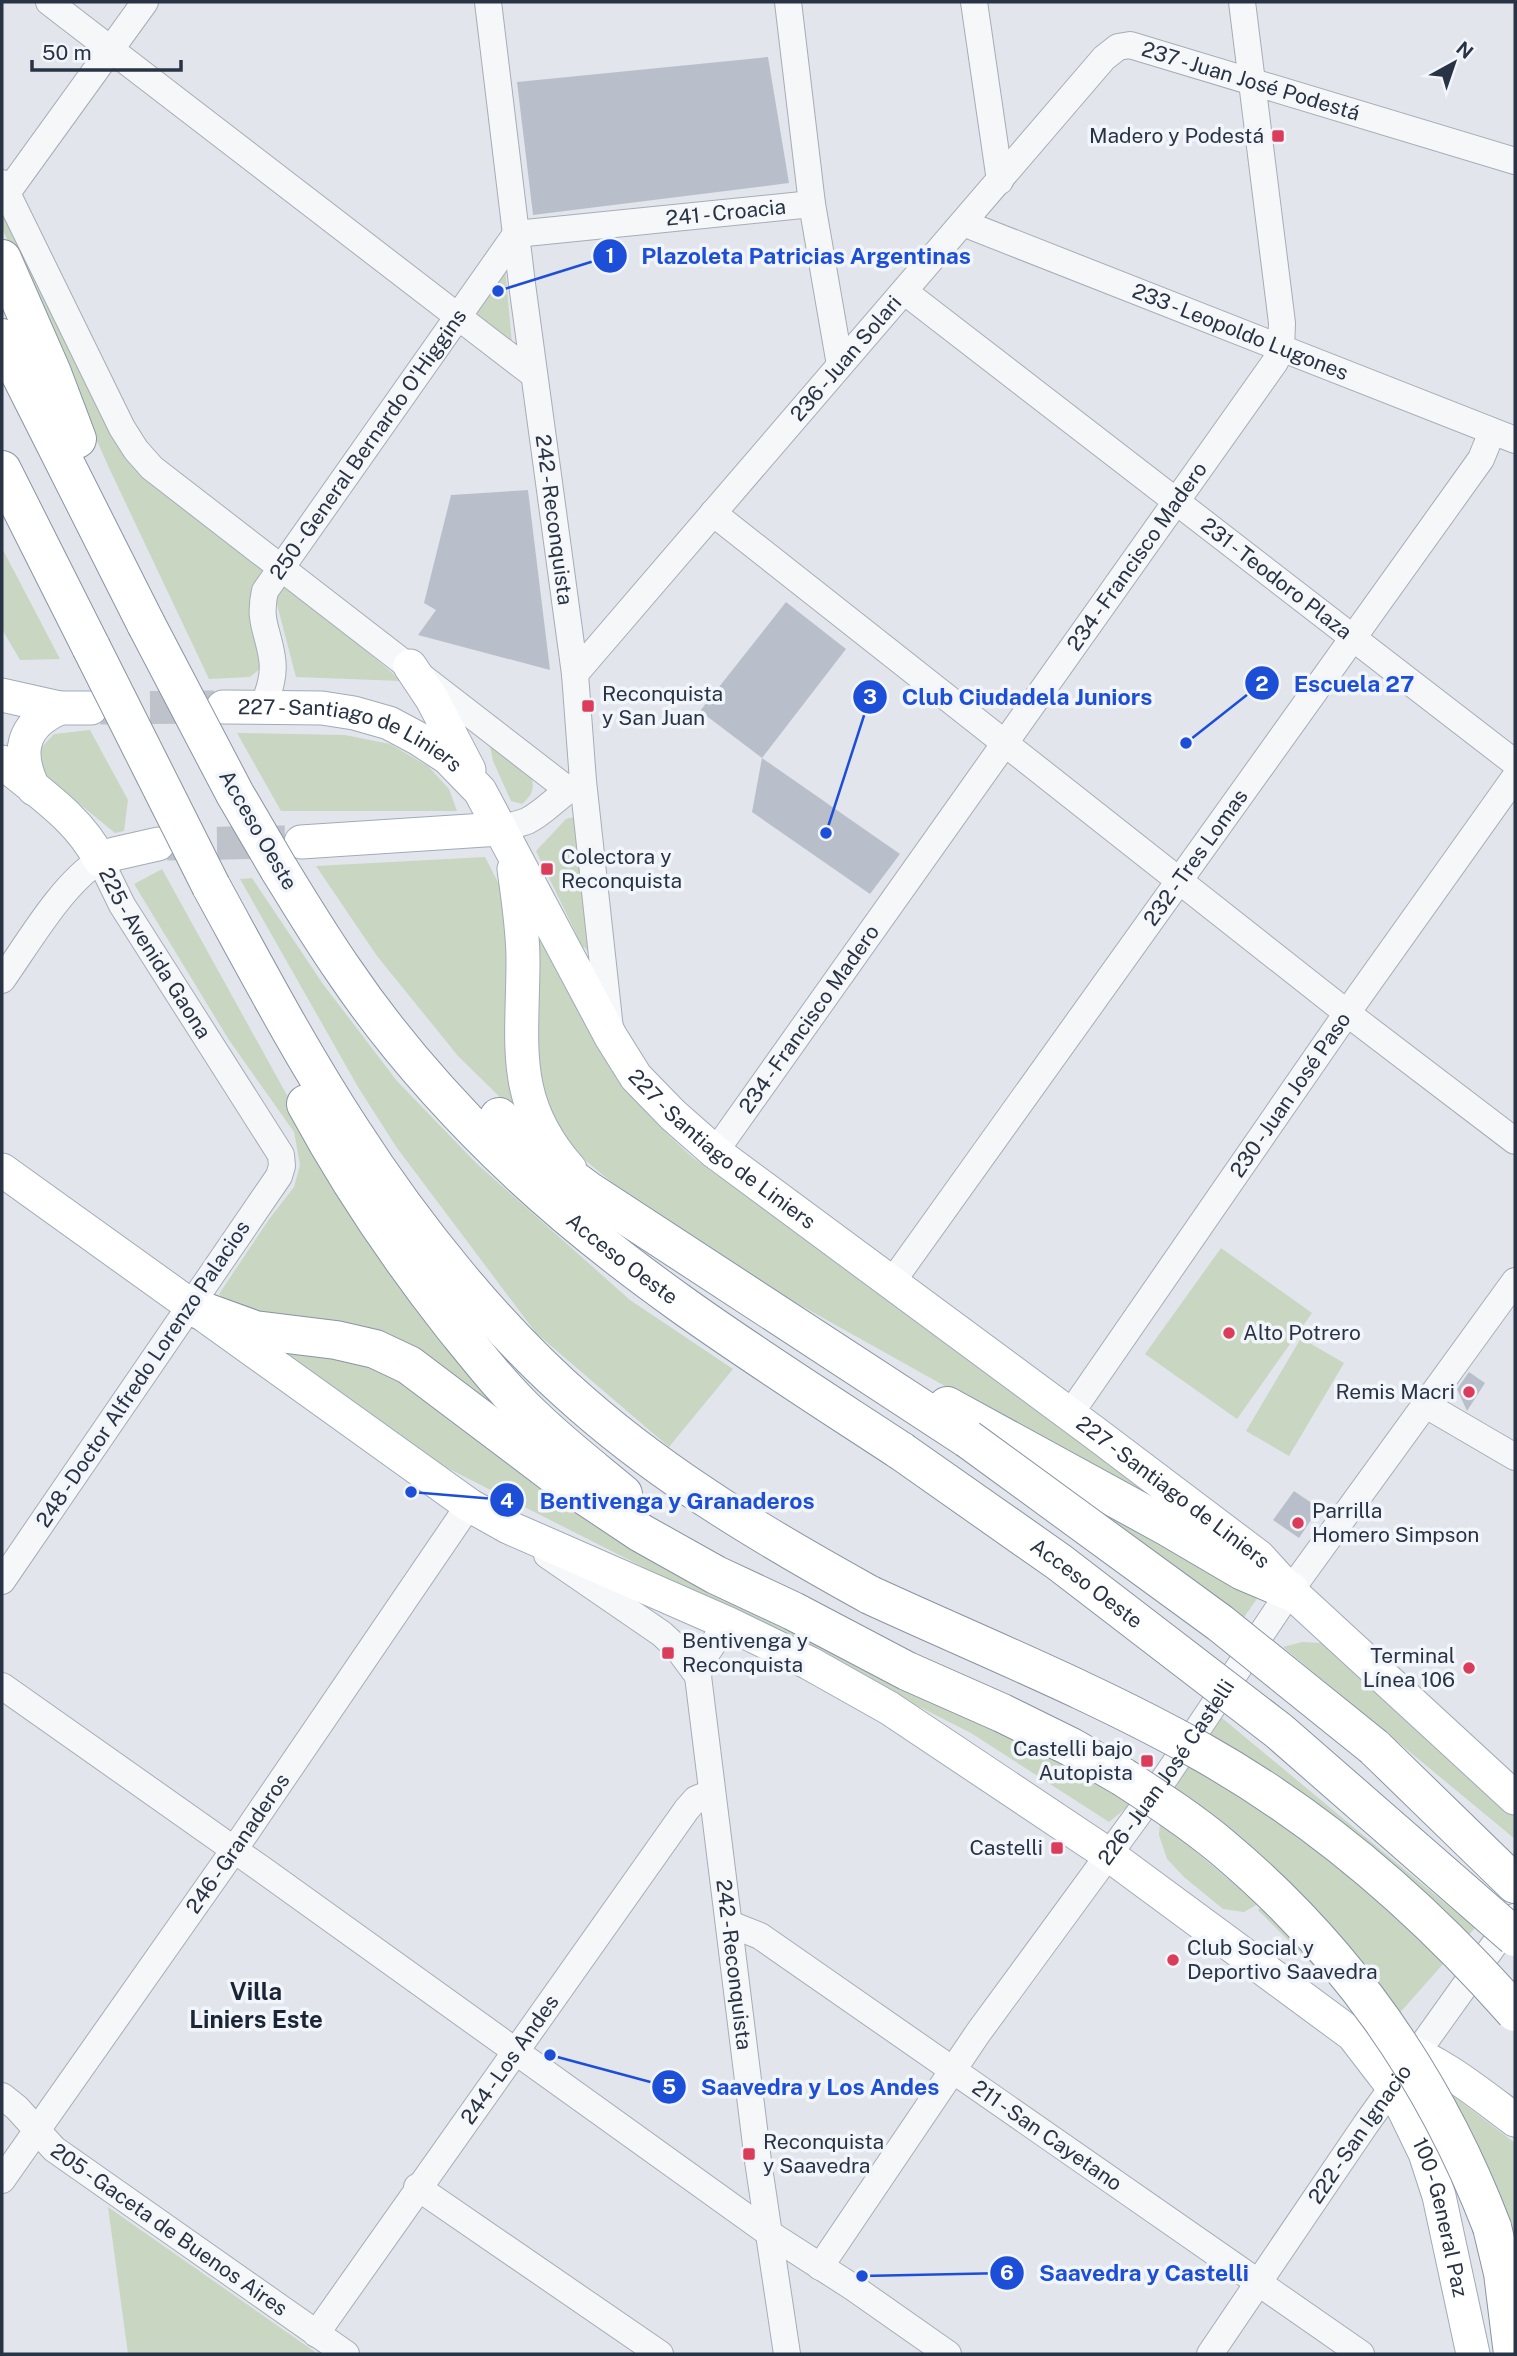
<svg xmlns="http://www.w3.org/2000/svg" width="1517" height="2356" font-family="'Public Sans',sans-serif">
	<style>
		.green { fill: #c8d6c2 }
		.building { fill: #b9bfca }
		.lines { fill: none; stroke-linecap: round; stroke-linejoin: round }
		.major-tunnel { stroke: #bdc2cb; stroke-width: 33; stroke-dasharray: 33 17; stroke-linecap: butt }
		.minor-casing { stroke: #a6adb7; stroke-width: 28 }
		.major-casing { stroke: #a0abb9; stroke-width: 35 }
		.highway-casing { stroke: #8894a4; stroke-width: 40 }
		.minor { stroke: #f5f7f9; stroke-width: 26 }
		.major { stroke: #fff; stroke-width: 33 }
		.highway { stroke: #fff; stroke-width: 38 }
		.highway-bridge-casing { stroke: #8894a4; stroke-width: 40; stroke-linecap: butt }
		.highway-bridge { stroke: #fff; stroke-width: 38 }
		.poi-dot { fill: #db3c5a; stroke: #f2f5f9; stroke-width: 2.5 }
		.labels { text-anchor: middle; stroke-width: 7; stroke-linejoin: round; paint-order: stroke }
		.street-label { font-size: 21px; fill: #283446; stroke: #f2f5f9 }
		.poi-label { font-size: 21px; fill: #283446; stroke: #f2f5f9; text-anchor: start }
		.quarter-label { font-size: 24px; font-weight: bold; fill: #1a2537; stroke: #f2f5f9 }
		.leader { fill: none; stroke: #1d4ed8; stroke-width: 2.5 }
		.callout-dot { fill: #1d4ed8; stroke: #f2f5f9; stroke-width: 2.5 }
		.mark-label { font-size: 21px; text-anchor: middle; font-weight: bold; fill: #fff }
		.callout-label { font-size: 23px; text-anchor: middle; font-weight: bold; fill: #1d4ed8; stroke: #f2f5f9; stroke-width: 7; stroke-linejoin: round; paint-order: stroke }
	</style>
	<rect width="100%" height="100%" fill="#e2e6ec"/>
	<path class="green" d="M2 210 130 457 264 566 256 583 267 663 250 677 209 679 110 470 2 228Z
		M505 268 512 343 472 314Z
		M2 548 60 659 20 660 2 629Z
		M281 580 390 671 401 681 296 677 274 593Z
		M90 730 128 800 124 831 115 833 48 778 42 768 41 748 54 734Z
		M237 733 345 735 390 744 428 766 449 789 457 811H281Z
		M490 746 532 778C534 791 532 795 522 804L511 801 493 761Z
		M577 816 590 952 582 946 536 851 566 819Z
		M485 857 503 892 515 1105 512 1109 458 1056 377 956 316 866Z
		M162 869 315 1146 645 1527 420 1367 228 1306 219 1294 270 1218 294 1187 300 1165 294 1132 229 1040 134 884Z
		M252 878 323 984 397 1081 476 1163 630 1300 733 1369 669 1447 536 1333 397 1148 358 1087 240 879Z
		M527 900C553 955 576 1014 609 1065 631 1100 662 1129 692 1157L1245 1559 1116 1482 766 1286 637 1204 579 1155 547 1109 533 1042Z
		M1221 1248 1312 1313 1237 1419 1145 1354Z
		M1301 1338 1344 1363 1289 1456 1246 1431Z
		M271 1348 383 1364 1040 1747 1131 1804 1109 1822 971 1733 402 1445Z
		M1041 1472 1261 1593 1242 1620Z
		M1302 1642 1322 1643 1515 1805V1839L1283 1647Z
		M1216 1713 1475 1928 1397 2016 1357 2010 1258 1910 1283 1887 1162 1790Z
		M1160 1822 1258 1904 1244 1912 1223 1909 1184 1877 1167 1859 1159 1835Z
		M1443 2088 1515 2143V2281Z
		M108 2207 318 2354H128Z"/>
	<path class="building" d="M768 57 789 183 533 215 517 82Z
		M528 490 550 670 418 635 436 610 424 603 451 495Z
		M786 602 846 649 762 758 700 711Z
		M762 758 900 854 870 894 752 812Z
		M1469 1372 1485 1383 1467 1411 1457 1389Z
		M1294 1491 1319 1508 1299 1538 1273 1520Z"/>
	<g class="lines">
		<path class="major-tunnel" d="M100 708 214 707
			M167 844 285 842"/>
		<g class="minor-casing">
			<g id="minor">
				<path d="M49 2 534 375"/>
				<path id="s1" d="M488 2 522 284 575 674 583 781 610 1029"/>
				<path d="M788 2 812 204 840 365"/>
				<path d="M974 2 1000 181"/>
				<path d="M2 183 122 428 136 450 152 468 567 789"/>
				<path d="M7 193 145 2"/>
				<path id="s2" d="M963 223 1515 440"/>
				<path id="s3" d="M905 292 1515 763"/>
				<path d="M713 513 1347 1013 1515 1141"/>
				<path id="s4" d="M575 674 1104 58 1118 47 1130 45 1515 161"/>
				<path id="s5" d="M263 707C269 691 275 675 272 658 268 630 258 621 265 591L516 234 812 204"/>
				<path d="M500 829C509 826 519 824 527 821 547 811 561 792 581 782"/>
				<path id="s6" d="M2 980C29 942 61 885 100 860L122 905 281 1155 282 1166 279 1176 2 1581"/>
				<path id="s7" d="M715 1152 1275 362 1281 349 1282 323 1242 2"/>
				<path id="s8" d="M892 1282 1481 459 1492 432"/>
				<path d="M1426 1405 1515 1457"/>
				<path id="s9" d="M1070 1414 1347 1013 1515 777"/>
				<path d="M547 1555 662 1634 678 1649 698 1676"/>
				<path id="s10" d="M727 1623 702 1660 698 1676 758 2161 787 2354"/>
				<path d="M2 1686 263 1870 770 2234 854 2288 948 2354"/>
				<path id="s11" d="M730 1924 760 1936 1361 2354"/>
				<path id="s12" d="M2 2096 17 2108 54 2149 346 2354"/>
				<path id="s13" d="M2 2180 234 1850 469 1505"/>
				<path d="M417 2187 660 2354"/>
				<path id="s14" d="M820 2267 978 2033 1167 1775 1290 1591 1515 1281"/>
				<path id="s15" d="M316 2334 687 1809 696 1799 711 1793"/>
				<path id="s16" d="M1210 2354 1366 2124 1514 1917"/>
			</g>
		</g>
		<g class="major-casing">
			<g id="major">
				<path d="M410 666 432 699 469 770"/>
				<path d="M2 695 60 708H91"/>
				<path id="s17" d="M223 707 322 708 354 713 389 723 419 739 448 758 480 791 611 1037 636 1077 673 1115 715 1152 1095 1433 1259 1557 1290 1591 1515 1798"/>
				<path d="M2 762C38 792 79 818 100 860L114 854 158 844"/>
				<path d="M34 789C16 753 21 725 60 708"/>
				<path d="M301 842 500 829"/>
				<path d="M514 869C518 899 523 930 523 960 523 1044 509 1100 570 1169"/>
				<path id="s18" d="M2 1170 469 1505 508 1527 727 1623 809 1663 889 1708 1109 1855 1353 2035 1393 2087 1425 2153 1439 2196 1473 2354"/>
				<path d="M1390 2044C1438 2059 1475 2090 1515 2120"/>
			</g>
		</g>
		<g class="highway-casing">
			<g id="highway">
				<path d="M2 259 52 373 77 439"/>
				<path d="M2 338 146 624"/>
				<path d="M2 470 91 647"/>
				<path id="s19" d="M279 869C300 903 321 938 344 971 394 1045 456 1114 521 1175 636 1282 770 1365 901 1451"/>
				<path d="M211 886C256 968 300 1052 351 1130 414 1228 495 1329 583 1405 670 1481 769 1539 870 1595"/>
				<path d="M306 1104C348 1182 398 1256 453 1326 479 1358 504 1390 534 1418 562 1445 593 1469 623 1494"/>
				<path d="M499 1117 533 1150 590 1192 968 1439"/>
				<path d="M189 1306 255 1330 336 1340 375 1349 409 1365 560 1479 641 1533 716 1575 793 1611 907 1671 1002 1713 1071 1747 1123 1777"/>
				<path d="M947 1406 1168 1527 1243 1571 1290 1591"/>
				<path d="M1374 1747 1515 1884"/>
				<path d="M1492 2227 1503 2273 1513 2354"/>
			</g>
		</g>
		<use href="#minor" class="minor"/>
		<use href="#major" class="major"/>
		<use href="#highway" class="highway"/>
		<g class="highway-bridge-casing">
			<g id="highway-bridge">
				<path d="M146 624 235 794 279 869"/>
				<path d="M91 647 211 886"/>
				<path d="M968 1439 1220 1623 1374 1747"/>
				<path id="s20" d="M901 1451 1059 1562 1279 1731 1515 1937"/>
				<path d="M870 1595C981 1646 1095 1692 1202 1752 1321 1819 1425 1910 1515 2012"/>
				<path d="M1123 1777C1157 1799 1191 1821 1222 1847 1346 1951 1434 2076 1492 2227"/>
			</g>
		</g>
		<use href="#highway-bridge" class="highway-bridge"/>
	</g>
	<g class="poi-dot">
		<rect x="1271" y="129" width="14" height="14" rx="3.5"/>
		<rect x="581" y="699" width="14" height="14" rx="3.5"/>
		<rect x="540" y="862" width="14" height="14" rx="3.5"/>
		<circle cx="1229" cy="1333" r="7"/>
		<circle cx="1469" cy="1392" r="7"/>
		<circle cx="1298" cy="1523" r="7"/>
		<rect x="661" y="1646" width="14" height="14" rx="3.5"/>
		<circle cx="1469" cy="1668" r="7"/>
		<rect x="1140" y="1754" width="14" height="14" rx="3.5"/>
		<rect x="1050" y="1841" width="14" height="14" rx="3.5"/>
		<circle cx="1173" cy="1960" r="7"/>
		<rect x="742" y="2147" width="14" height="14" rx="3.5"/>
	</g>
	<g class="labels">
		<g class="street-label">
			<text dy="7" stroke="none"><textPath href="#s4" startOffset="968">237 - Juan José Podestá</textPath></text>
			<text dy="7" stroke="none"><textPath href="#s5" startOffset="766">241 - Croacia</textPath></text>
			<text dy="7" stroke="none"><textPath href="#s2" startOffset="298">233 - Leopoldo Lugones</textPath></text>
			<text dy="7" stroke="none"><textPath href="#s4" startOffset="416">236 - Juan Solari</textPath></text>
			<text dy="7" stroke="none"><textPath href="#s5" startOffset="298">250 - General Bernardo O'Higgins</textPath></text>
			<text dy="7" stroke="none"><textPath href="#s1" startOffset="522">242 - Reconquista</textPath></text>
			<text dy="7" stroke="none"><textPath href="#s7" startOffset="730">234 - Francisco Madero</textPath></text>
			<text dy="7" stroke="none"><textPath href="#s3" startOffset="469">231 - Teodoro Plaza</textPath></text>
			<text dy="7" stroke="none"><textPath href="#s17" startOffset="133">227 - Santiago de Liniers</textPath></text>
			<text transform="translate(258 830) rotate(60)" y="7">Acceso Oeste</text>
			<text dy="7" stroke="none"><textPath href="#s8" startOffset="522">232 - Tres Lomas</textPath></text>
			<text dy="7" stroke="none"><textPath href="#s6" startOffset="264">225 - Avenida Gaona</textPath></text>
			<text dy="7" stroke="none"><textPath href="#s7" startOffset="163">234 - Francisco Madero</textPath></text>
			<text dy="7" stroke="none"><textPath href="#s9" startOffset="388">230 - Juan José Paso</textPath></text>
			<text dy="7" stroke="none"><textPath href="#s17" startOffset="721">227 - Santiago de Liniers</textPath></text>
			<text dy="7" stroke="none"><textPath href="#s19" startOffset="523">Acceso Oeste</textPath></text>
			<text transform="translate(143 1374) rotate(-56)" y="7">248 - Doctor Alfredo Lorenzo Palacios</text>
			<text dy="7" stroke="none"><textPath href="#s17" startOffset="1288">227 - Santiago de Liniers</textPath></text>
			<text dy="7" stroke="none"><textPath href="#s20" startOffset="228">Acceso Oeste</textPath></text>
			<text dy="7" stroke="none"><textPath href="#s14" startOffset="604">226 - Juan José Castelli</textPath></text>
			<text dy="7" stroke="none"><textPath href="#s13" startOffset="411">246 - Granaderos</textPath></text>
			<text dy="7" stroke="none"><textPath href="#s10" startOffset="352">242 - Reconquista</textPath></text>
			<text dy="7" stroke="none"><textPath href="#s15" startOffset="336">244 - Los Andes</textPath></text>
			<text dy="7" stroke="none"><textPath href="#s16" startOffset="266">222 - San Ignacio</textPath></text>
			<text dy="7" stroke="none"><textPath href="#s11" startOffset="382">211 - San Cayetano</textPath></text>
			<text dy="7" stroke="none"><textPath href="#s18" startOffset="1815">100 - General Paz</textPath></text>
			<text dy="7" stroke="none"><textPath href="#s12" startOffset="215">205 - Gaceta de Buenos Aires</textPath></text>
		</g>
		<g class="poi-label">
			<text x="1264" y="143" text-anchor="end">Madero y Podestá</text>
			<text x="602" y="701">Reconquista<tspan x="602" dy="24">y San Juan</tspan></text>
			<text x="561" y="864">Colectora y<tspan x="561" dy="24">Reconquista</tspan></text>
			<text x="1243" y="1340">Alto Potrero</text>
			<text x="1455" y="1399" text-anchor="end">Remis Macri</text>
			<text x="1312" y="1518">Parrilla<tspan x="1312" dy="24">Homero Simpson</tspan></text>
			<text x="682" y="1648">Bentivenga y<tspan x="682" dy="24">Reconquista</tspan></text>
			<text x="1455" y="1663" text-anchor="end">Terminal<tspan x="1455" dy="24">Línea 106</tspan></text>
			<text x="1133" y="1756" text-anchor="end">Castelli bajo<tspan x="1133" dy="24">Autopista</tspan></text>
			<text x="1043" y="1855" text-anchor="end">Castelli</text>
			<text x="1187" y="1955">Club Social y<tspan x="1187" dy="24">Deportivo Saavedra</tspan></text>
			<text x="763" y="2149">Reconquista<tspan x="763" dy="24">y Saavedra</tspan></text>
		</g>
		<g class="quarter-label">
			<text x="256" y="2000">Villa<tspan x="256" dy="28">Liniers Este</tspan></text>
		</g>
	</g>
	<path class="leader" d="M498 291L610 256M1186 743L1262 683M826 833L870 697M411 1492L507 1500M550 2055L669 2087M862 2276L1007 2273"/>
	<g class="callout-dot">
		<circle cx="498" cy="291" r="7"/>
		<circle cx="1186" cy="743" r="7"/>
		<circle cx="826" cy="833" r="7"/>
		<circle cx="411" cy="1492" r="7"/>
		<circle cx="550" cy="2055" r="7"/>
		<circle cx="862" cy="2276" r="7"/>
		<circle cx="610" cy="256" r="18"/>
		<circle cx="1262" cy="683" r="18"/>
		<circle cx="870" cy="697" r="18"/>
		<circle cx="507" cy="1500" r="18"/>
		<circle cx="669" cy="2087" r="18"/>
		<circle cx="1007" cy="2273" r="18"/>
	</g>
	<g class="mark-label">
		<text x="610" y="263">1</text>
		<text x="1262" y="691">2</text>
		<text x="870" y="704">3</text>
		<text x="507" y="1508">4</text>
		<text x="669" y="2094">5</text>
		<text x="1007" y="2280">6</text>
	</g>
	<g class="callout-label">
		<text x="806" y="264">Plazoleta Patricias Argentinas</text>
		<text x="1354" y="692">Escuela 27</text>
		<text x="1027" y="705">Club Ciudadela Juniors</text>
		<text x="677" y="1509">Bentivenga y Granaderos</text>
		<text x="820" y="2095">Saavedra y Los Andes</text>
		<text x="1144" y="2281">Saavedra y Castelli</text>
	</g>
	<rect width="1517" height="2356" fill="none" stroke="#283446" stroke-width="7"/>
	<g transform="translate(1454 63) rotate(40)" stroke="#f2f5f9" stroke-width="5" paint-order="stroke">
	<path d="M0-5L12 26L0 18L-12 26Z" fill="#283446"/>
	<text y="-10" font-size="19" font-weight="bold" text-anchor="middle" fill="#283446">N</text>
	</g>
	<path d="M32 60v10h149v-10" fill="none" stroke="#283446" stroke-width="3.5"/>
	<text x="42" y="60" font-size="21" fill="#283446" stroke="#f2f5f9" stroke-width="5" paint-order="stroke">50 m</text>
</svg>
